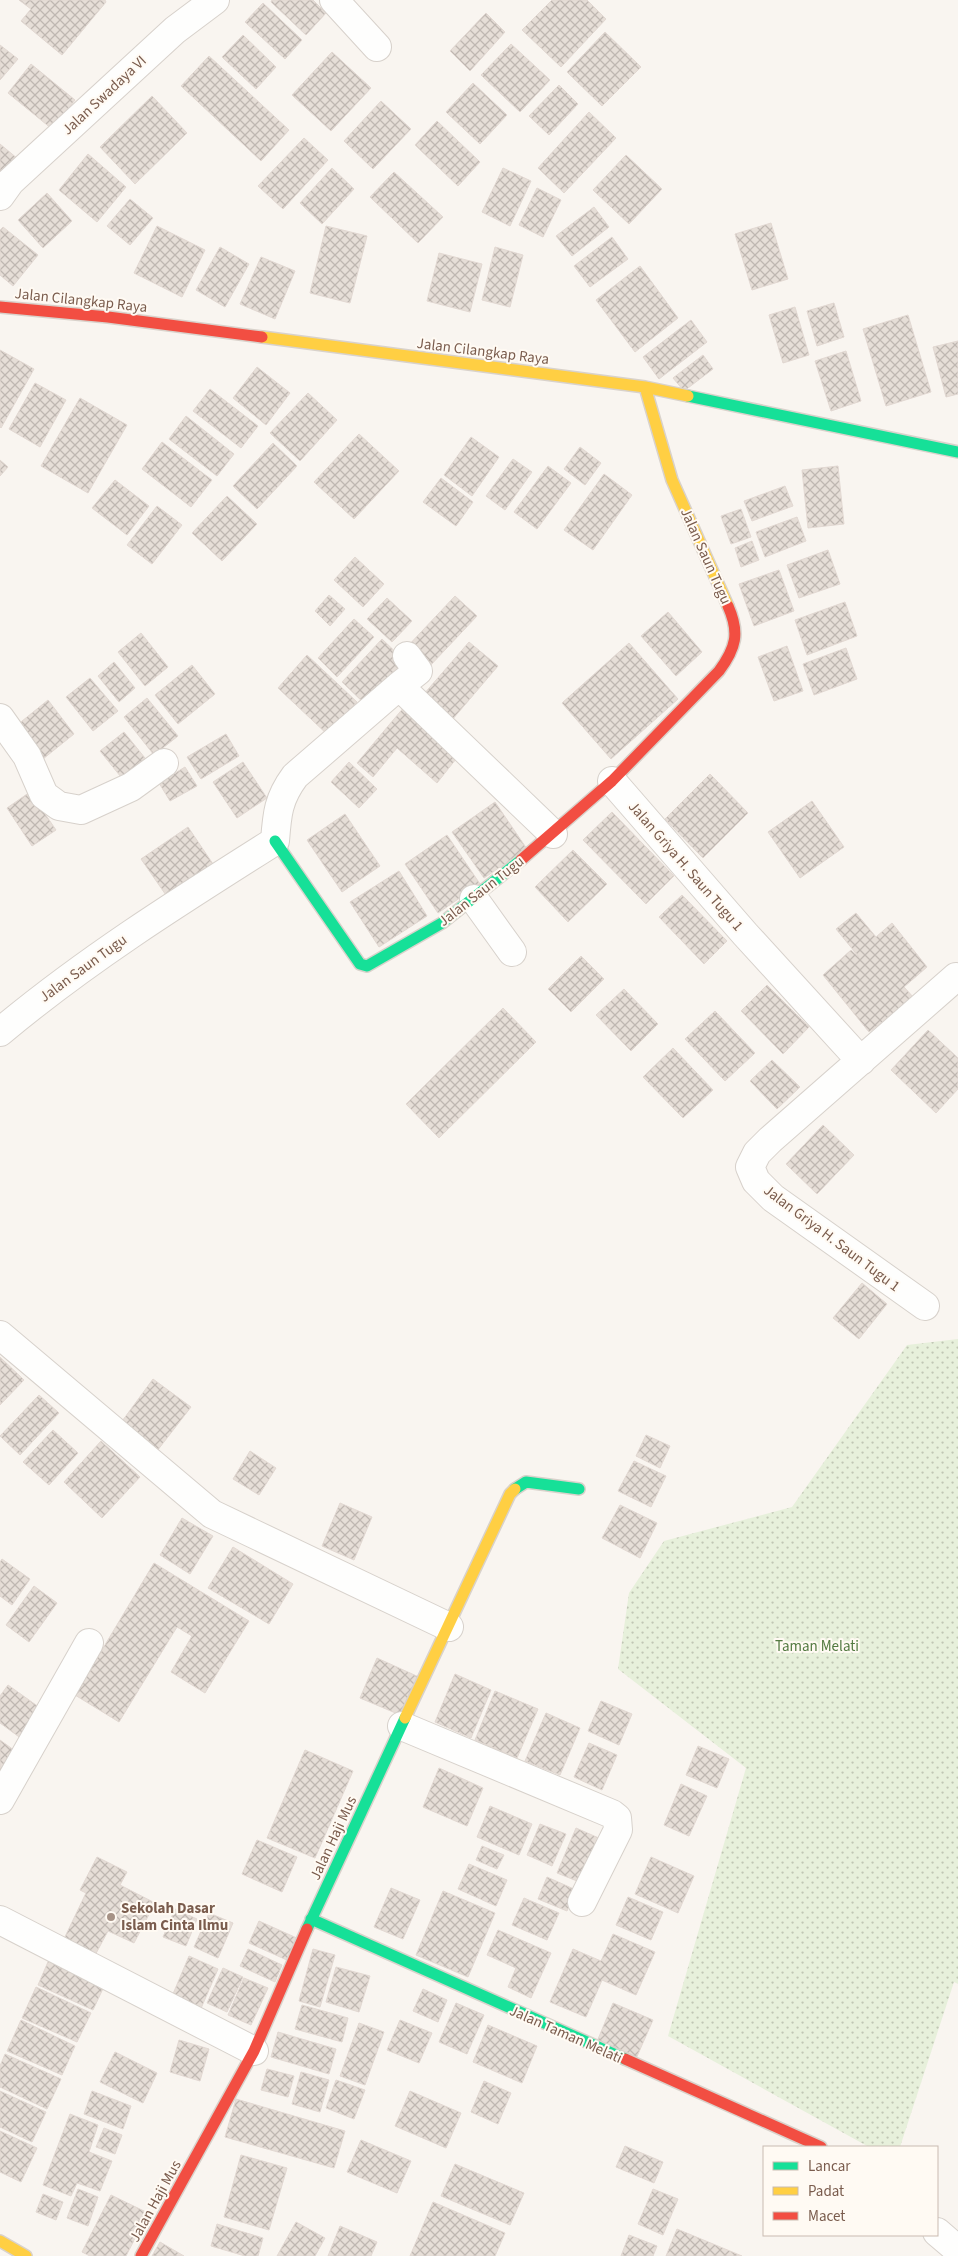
<svg xmlns="http://www.w3.org/2000/svg" width="958" height="2256" font-family="'Source Sans 3',sans-serif">
	<style>
		.green { fill: url(#green-dots) }
		.building { fill: url(#building-cross-hatch); stroke: #e2d8d2 }
		.lines { fill: none; stroke-linecap: round; stroke-linejoin: round }
		.street-casing { stroke: #d7d1cb; stroke-width: 30 }
		.fast-casing { stroke: #d9d2cb; stroke-width: 14 }
		.slow-casing { stroke: #d9d2cb; stroke-width: 14 }
		.jam-casing { stroke: #d9d2cb; stroke-width: 14 }
		.street { stroke: #fefefd; stroke-width: 28 }
		.fast { stroke: #16e098; stroke-width: 11 }
		.slow { stroke: #ffcf43; stroke-width: 11 }
		.jam { stroke: #f24e42; stroke-width: 11 }
		.poi-dot { fill: #a69286; stroke: #fffaf3; stroke-width: 2 }
		.labels { text-anchor: middle; stroke-width: 4; stroke-linejoin: round; paint-order: stroke }
		.street-label { font-size: 15px; fill: #7a5c4d; stroke: #fffaf3 }
		.park-label { font-size: 15px; fill: #537a41; stroke: #fffaf3 }
		.poi-label { font-size: 15px; font-weight: bold; fill: #7a5c4d; stroke: #fffaf3; text-anchor: start }
	</style>
	<defs>
		<pattern id="green-dots" width="8" height="8" patternUnits="userSpaceOnUse" patternTransform="scale(1.25)"><rect width="8" height="8" fill="#e7f0db"/><path d="M2 2h.1M6 6h.1" fill="none" stroke="#c0c6b4" stroke-width="1.8" stroke-linecap="round"/></pattern>
		<pattern id="building-cross-hatch" width="8" height="8" patternUnits="userSpaceOnUse" patternTransform="scale(1.25)"><rect width="8" height="8" fill="#e6ded7"/><path d="M0 0l8 8M0 8l8-8" fill="none" stroke="#bfb7b1"/></pattern>
	</defs>
	<rect width="100%" height="100%" fill="#f9f5f0"/>
	<path class="green" d="M958 1339V1984L954 1982 900 2147H869L668 2036 746 1768 618 1669 629 1593 664 1541 792 1507 907 1345Z"/>
	<path class="building" d="M19 0H105L106 2 62 55 21 21 31 9Z
		M272 0H313L326 13 306 35 271 2Z
		M552 0H587L606 19 561 67 522 30Z
		M263 3 302 40 285 59 245 22Z
		M486 13 505 32 470 71 450 51Z
		M605 32 641 67 602 106 567 72Z
		M243 35 276 67 256 89 222 57Z
		M511 44 550 80 520 112 481 75Z
		M0 45 18 59 0 80Z
		M332 52 371 88 331 131 292 95Z
		M209 56 289 130 261 161 181 86Z
		M31 64 75 100 52 129 8 93Z
		M473 83 507 115 480 144 446 112Z
		M559 85 578 104 549 135 529 116Z
		M152 96 187 133 135 184 100 147Z
		M381 101 411 129 373 169 344 141Z
		M589 112 616 138 564 193 538 168Z
		M437 121 480 162 458 186 415 145Z
		M304 138 328 160 283 209 258 186Z
		M0 144 18 159 0 181Z
		M88 154 126 187 97 222 59 190Z
		M626 155 662 189 629 224 593 190Z
		M332 168 354 189 322 224 300 203Z
		M503 168 531 181 510 226 482 212Z
		M394 172 443 217 418 243 370 197Z
		M537 188 561 200 543 237 519 225Z
		M47 193 72 221 43 248 18 220Z
		M130 199 153 218 130 245 107 226Z
		M594 207 609 227 572 256 556 236Z
		M771 223 788 279 752 290 735 234Z
		M157 226 205 250 182 297 134 273Z
		M326 226 367 236 350 303 310 293Z
		M3 227 38 255 13 286 0 275V230Z
		M612 237 628 259 590 287 574 266Z
		M220 247 249 264 225 307 196 290Z
		M495 247 523 255 510 307 482 300Z
		M439 253 482 264 470 312 427 301Z
		M261 257 295 271 275 319 240 304Z
		M640 266 678 318 635 352 596 300Z
		M834 303 844 337 817 346 807 311Z
		M795 307 809 355 783 363 769 315Z
		M908 315 931 392 886 406 863 329Z
		M691 320 707 342 659 379 643 357Z
		M958 341V394L946 397 933 347Z
		M0 350 34 369 1 428 0 427Z
		M846 351 861 401 831 411 815 361Z
		M703 355 713 369 684 391 673 378Z
		M257 367 290 393 266 425 233 398Z
		M35 383 66 400 40 447 9 429Z
		M210 389 258 426 241 448 193 411Z
		M308 393 337 420 300 461 270 433Z
		M80 398 127 425 88 493 41 466Z
		M186 416 234 454 217 476 169 439Z
		M359 434 399 471 354 519 314 482Z
		M471 437 499 457 472 496 444 475Z
		M162 442 212 480 191 507 142 469Z
		M273 443 297 466 257 509 233 486Z
		M580 447 601 463 585 485 564 469Z
		M513 459 532 472 505 510 486 496Z
		M0 460 8 467 0 476Z
		M548 466 571 483 537 529 514 512Z
		M838 466 844 524 808 528 802 470Z
		M604 474 632 495 593 550 564 530Z
		M441 478 473 502 456 526 423 502Z
		M115 480 149 506 127 535 92 508Z
		M785 486 793 506 752 521 744 501Z
		M227 496 257 524 222 561 192 533Z
		M157 506 182 525 152 564 127 545Z
		M741 509 751 537 731 544 721 516Z
		M797 517 806 541 765 557 756 532Z
		M752 541 759 560 741 567 735 548Z
		M828 550 840 584 799 598 787 565Z
		M355 557 384 584 363 607 334 580Z
		M779 570 794 611 754 626 739 584Z
		M329 595 345 609 330 626 315 611Z
		M455 596 477 616 428 668 406 648Z
		M387 598 412 621 392 642 367 619Z
		M845 602 857 636 807 655 795 620Z
		M668 612 702 652 676 676 641 636Z
		M354 619 374 637 337 677 318 658Z
		M141 633 168 667 145 686 118 652Z
		M382 639 406 662 366 705 342 682Z
		M469 642 498 666 446 727 417 702Z
		M629 643 678 699 611 759 562 703Z
		M787 646 803 691 774 701 758 657Z
		M846 648 857 679 814 695 803 664Z
		M307 655 357 702 328 735 278 688Z
		M114 662 135 688 119 702 98 676Z
		M192 665 215 694 178 724 155 695Z
		M90 678 118 711 93 731 66 697Z
		M147 698 178 736 154 755 124 717Z
		M48 700 74 734 38 763 11 730Z
		M405 706 460 754 437 783 397 748 373 777 357 763Z
		M124 732 149 763 125 782 100 751Z
		M226 734 239 756 201 779 187 757Z
		M243 762 267 798 237 818 213 782Z
		M349 762 377 789 359 808 331 782Z
		M185 767 197 786 170 801 159 783Z
		M710 774 748 813 703 858 665 819Z
		M30 792 56 830 32 846 7 808Z
		M812 801 844 847 800 878 768 832Z
		M495 802 527 849 484 878 452 832Z
		M612 812 674 876 646 904 583 840Z
		M345 814 380 866 342 892 307 840Z
		M188 827 215 867 168 898 141 859Z
		M447 835 480 884 438 913 405 864Z
		M573 850 607 884 568 922 535 887Z
		M399 871 427 916 379 947 350 902Z
		M682 895 727 941 704 964 659 917Z
		M856 913 876 937 892 923 927 967 904 987 914 998 869 1032 823 975 851 950 859 957 836 929Z
		M581 956 604 979 571 1012 548 989Z
		M767 985 809 1027 783 1054 741 1011Z
		M624 989 658 1024 631 1051 596 1015Z
		M503 1008 536 1042 439 1138 406 1104Z
		M715 1011 755 1053 725 1081 685 1039Z
		M928 1030 958 1058V1089L936 1113 891 1070Z
		M673 1048 713 1090 683 1118 643 1077Z
		M772 1060 800 1087 777 1109 750 1081Z
		M823 1125 854 1155 817 1194 786 1164Z
		M862 1283 887 1304 859 1339 833 1318Z
		M0 1357 24 1380 0 1405Z
		M153 1379 191 1407 157 1451 120 1424Z
		M39 1395 59 1413 20 1455 0 1436Z
		M53 1430 78 1453 49 1485 23 1462Z
		M646 1435 670 1446 660 1468 636 1456Z
		M101 1441 140 1477 102 1518 64 1482Z
		M250 1451 276 1468 259 1495 233 1479Z
		M634 1461 666 1476 651 1507 618 1491Z
		M340 1503 372 1517 354 1560 322 1546Z
		M620 1505 657 1523 640 1558 602 1538Z
		M182 1518 213 1536 190 1574 160 1555Z
		M233 1547 293 1584 269 1624 208 1588Z
		M2 1559 30 1579 12 1605 0 1596V1562Z
		M154 1563 249 1621 205 1693 171 1672 192 1636 177 1627 119 1722 75 1695Z
		M34 1586 57 1603 29 1642 6 1625Z
		M377 1658 421 1678 405 1717 360 1698Z
		M455 1674 491 1690 471 1738 435 1722Z
		M8 1685 43 1710 22 1739 0 1723V1696Z
		M495 1691 538 1709 517 1758 475 1740Z
		M601 1701 632 1714 619 1745 588 1731Z
		M546 1713 580 1728 560 1775 525 1761Z
		M0 1740 18 1753 0 1778Z
		M589 1743 617 1755 602 1790 574 1777Z
		M698 1746 729 1759 717 1788 686 1775Z
		M305 1750 353 1771 315 1858 267 1838Z
		M439 1768 483 1788 467 1826 423 1807Z
		M681 1784 707 1796 689 1836 664 1825Z
		M490 1806 532 1824 519 1855 477 1837Z
		M540 1824 566 1834 552 1866 527 1855Z
		M576 1828 601 1839 582 1883 557 1873Z
		M257 1840 297 1857 282 1892 242 1874Z
		M482 1846 504 1855 497 1869 476 1860Z
		M97 1857 127 1872 120 1885 155 1903 134 1943 108 1931 93 1959 62 1943 86 1893 80 1890Z
		M651 1857 694 1876 678 1913 635 1894Z
		M469 1864 507 1880 496 1906 458 1889Z
		M547 1877 576 1890 567 1911 538 1899Z
		M391 1888 420 1900 403 1939 374 1927Z
		M443 1891 495 1913 468 1977 416 1955Z
		M628 1897 663 1912 651 1940 616 1925Z
		M524 1898 559 1913 547 1940 512 1925Z
		M175 1909 197 1919 186 1946 163 1937Z
		M209 1913 233 1923 218 1958 194 1947Z
		M259 1921 299 1939 289 1961 249 1943Z
		M498 1930 551 1953 531 1998 508 1987 516 1968 487 1955Z
		M613 1934 655 1952 636 1995 602 1980 586 2017 550 2002 573 1949 601 1961Z
		M248 1949 282 1965 275 1982 240 1966Z
		M313 1949 335 1955 320 2007 299 2001Z
		M51 1955 107 1980 93 2010 38 1985Z
		M189 1956 218 1969 199 2013 170 2001Z
		M336 1967 370 1976 359 2012 326 2002Z
		M223 1968 243 1977 227 2012 207 2003Z
		M244 1978 268 1988 251 2025 228 2015Z
		M36 1987 91 2013 77 2042 22 2018Z
		M423 1989 447 2000 438 2022 413 2011Z
		M456 2003 484 2015 467 2054 439 2042Z
		M613 2003 653 2020 635 2061 596 2044Z
		M302 2005 348 2018 342 2042 295 2029Z
		M21 2020 75 2046 62 2075 7 2051Z
		M400 2020 432 2033 419 2063 387 2050Z
		M359 2023 384 2032 365 2085 340 2076Z
		M488 2025 537 2046 522 2083 473 2062Z
		M278 2032 336 2049 329 2074 271 2057Z
		M179 2040 209 2049 200 2081 170 2072Z
		M115 2052 157 2073 143 2103 100 2082Z
		M5 2054 61 2079 47 2109 0 2087V2066Z
		M267 2069 294 2076 288 2097 261 2090Z
		M301 2072 329 2080 320 2112 292 2104Z
		M336 2080 365 2090 354 2119 326 2108Z
		M484 2081 511 2093 498 2124 471 2112Z
		M0 2091 46 2112 32 2142 0 2127Z
		M92 2091 131 2106 123 2129 84 2114Z
		M410 2091 461 2113 446 2148 395 2126Z
		M236 2099 345 2131 334 2168 225 2137Z
		M70 2114 98 2125 89 2152 112 2161 100 2191 77 2183 71 2196 43 2185Z
		M104 2128 122 2135 115 2154 96 2147Z
		M0 2131 37 2148 21 2182 0 2172Z
		M361 2140 411 2161 397 2193 347 2172Z
		M625 2146 663 2162 654 2183 616 2167Z
		M241 2155 287 2168 269 2230 224 2217Z
		M455 2164 524 2193 510 2225 441 2196Z
		M78 2189 98 2197 88 2226 67 2218Z
		M653 2189 678 2199 663 2235 638 2224Z
		M43 2194 63 2202 56 2220 36 2212Z
		M111 2195 148 2213 126 2256H90L82 2252Z
		M433 2202 505 2233 495 2256H410Z
		M296 2222 325 2238 315 2256H277Z
		M217 2224 263 2238 258 2256H245L211 2246Z
		M340 2226 377 2242 371 2256H328Z
		M677 2229 742 2256H666Z
		M629 2235 657 2246 653 2256H621Z
		M160 2242 184 2256H152Z"/>
	<g class="lines">
		<g class="street-casing">
			<path id="street" d="M334 0 377 47
				M0 196 10 182 175 30 215 0
				M399 686 418 671 407 656
				M0 718 27 756 44 795 59 806 81 810 131 787 164 763
				M612 781 745 934 861 1061
				M474 899 512 952
				M0 1032C86 960 180 901 275 841 277 814 278 799 295 776L399 686 553 834
				M925 1306 773 1198 756 1181 750 1167 757 1153 770 1140 956 977
				M0 1335 212 1514 449 1627
				M402 1726 612 1814 617 1818 618 1830 582 1902
				M0 1800 89 1643
				M0 1920 254 2051
				M937 2232 958 2250"/>
		</g>
		<g class="fast-casing">
			<path id="fast" d="M688 396 958 452
				M275 841 360 964 367 966 442 923 521 860
				M515 1489 526 1482 579 1489
				M311 1919 625 2059
				M307 1929 405 1718"/>
		</g>
		<g class="slow-casing">
			<path id="slow" d="M262 337 645 387 688 396
				M645 387 672 480 728 606
				M405 1718 510 1494 515 1489
				M0 2241 26 2256"/>
		</g>
		<g class="jam-casing">
			<path id="jam" d="M0 307 108 317 262 337
				M521 860 612 781 719 671C736 648 740 633 728 606
				M625 2059 821 2147
				M141 2256 254 2051 307 1929"/>
		</g>
		<use href="#street" class="street"/>
		<use href="#fast" class="fast"/>
		<use href="#slow" class="slow"/>
		<use href="#jam" class="jam"/>
	</g>
	<circle class="poi-dot" cx="111" cy="1917" r="5"/>
	<g class="labels">
		<g class="street-label">
			<text transform="translate(104 95) rotate(-43)" y="5">Jalan Swadaya VI</text>
			<text transform="translate(81 300) rotate(6)" y="5">Jalan Cilangkap Raya</text>
			<text transform="translate(483 351) rotate(7)" y="5">Jalan Cilangkap Raya</text>
			<text transform="translate(706 556) rotate(66)" y="5">Jalan Saun Tugu</text>
			<text transform="translate(686 866) rotate(49)" y="5">Jalan Griya H. Saun Tugu 1</text>
			<text transform="translate(481 891) rotate(-38)" y="5">Jalan Saun Tugu</text>
			<text transform="translate(83 968) rotate(-36)" y="5">Jalan Saun Tugu</text>
			<text transform="translate(832 1238) rotate(37)" y="5">Jalan Griya H. Saun Tugu 1</text>
			<text transform="translate(333 1838) rotate(-65)" y="5">Jalan Haji Mus</text>
			<text transform="translate(566 2034) rotate(24)" y="5">Jalan Taman Melati</text>
			<text transform="translate(155 2201) rotate(-61)" y="5">Jalan Haji Mus</text>
		</g>
		<g class="park-label">
			<text x="817" y="1651">Taman Melati</text>
		</g>
		<g class="poi-label">
			<text x="121" y="1913">Sekolah Dasar<tspan x="121" dy="17">Islam Cinta Ilmu</tspan></text>
		</g>
	</g>
	<rect x="763" y="2146" width="175" height="90" fill="#fffaf3" stroke="#cabbb1"/>
	<rect x="773" y="2162" width="25" height="8" fill="#16e098" stroke="#cabbb1"/>
	<text x="808" y="2171" font-size="15" fill="#7a5c4d">Lancar</text>
	<rect x="773" y="2187" width="25" height="8" fill="#ffcf43" stroke="#cabbb1"/>
	<text x="808" y="2196" font-size="15" fill="#7a5c4d">Padat</text>
	<rect x="773" y="2212" width="25" height="8" fill="#f24e42" stroke="#cabbb1"/>
	<text x="808" y="2221" font-size="15" fill="#7a5c4d">Macet</text>
</svg>
